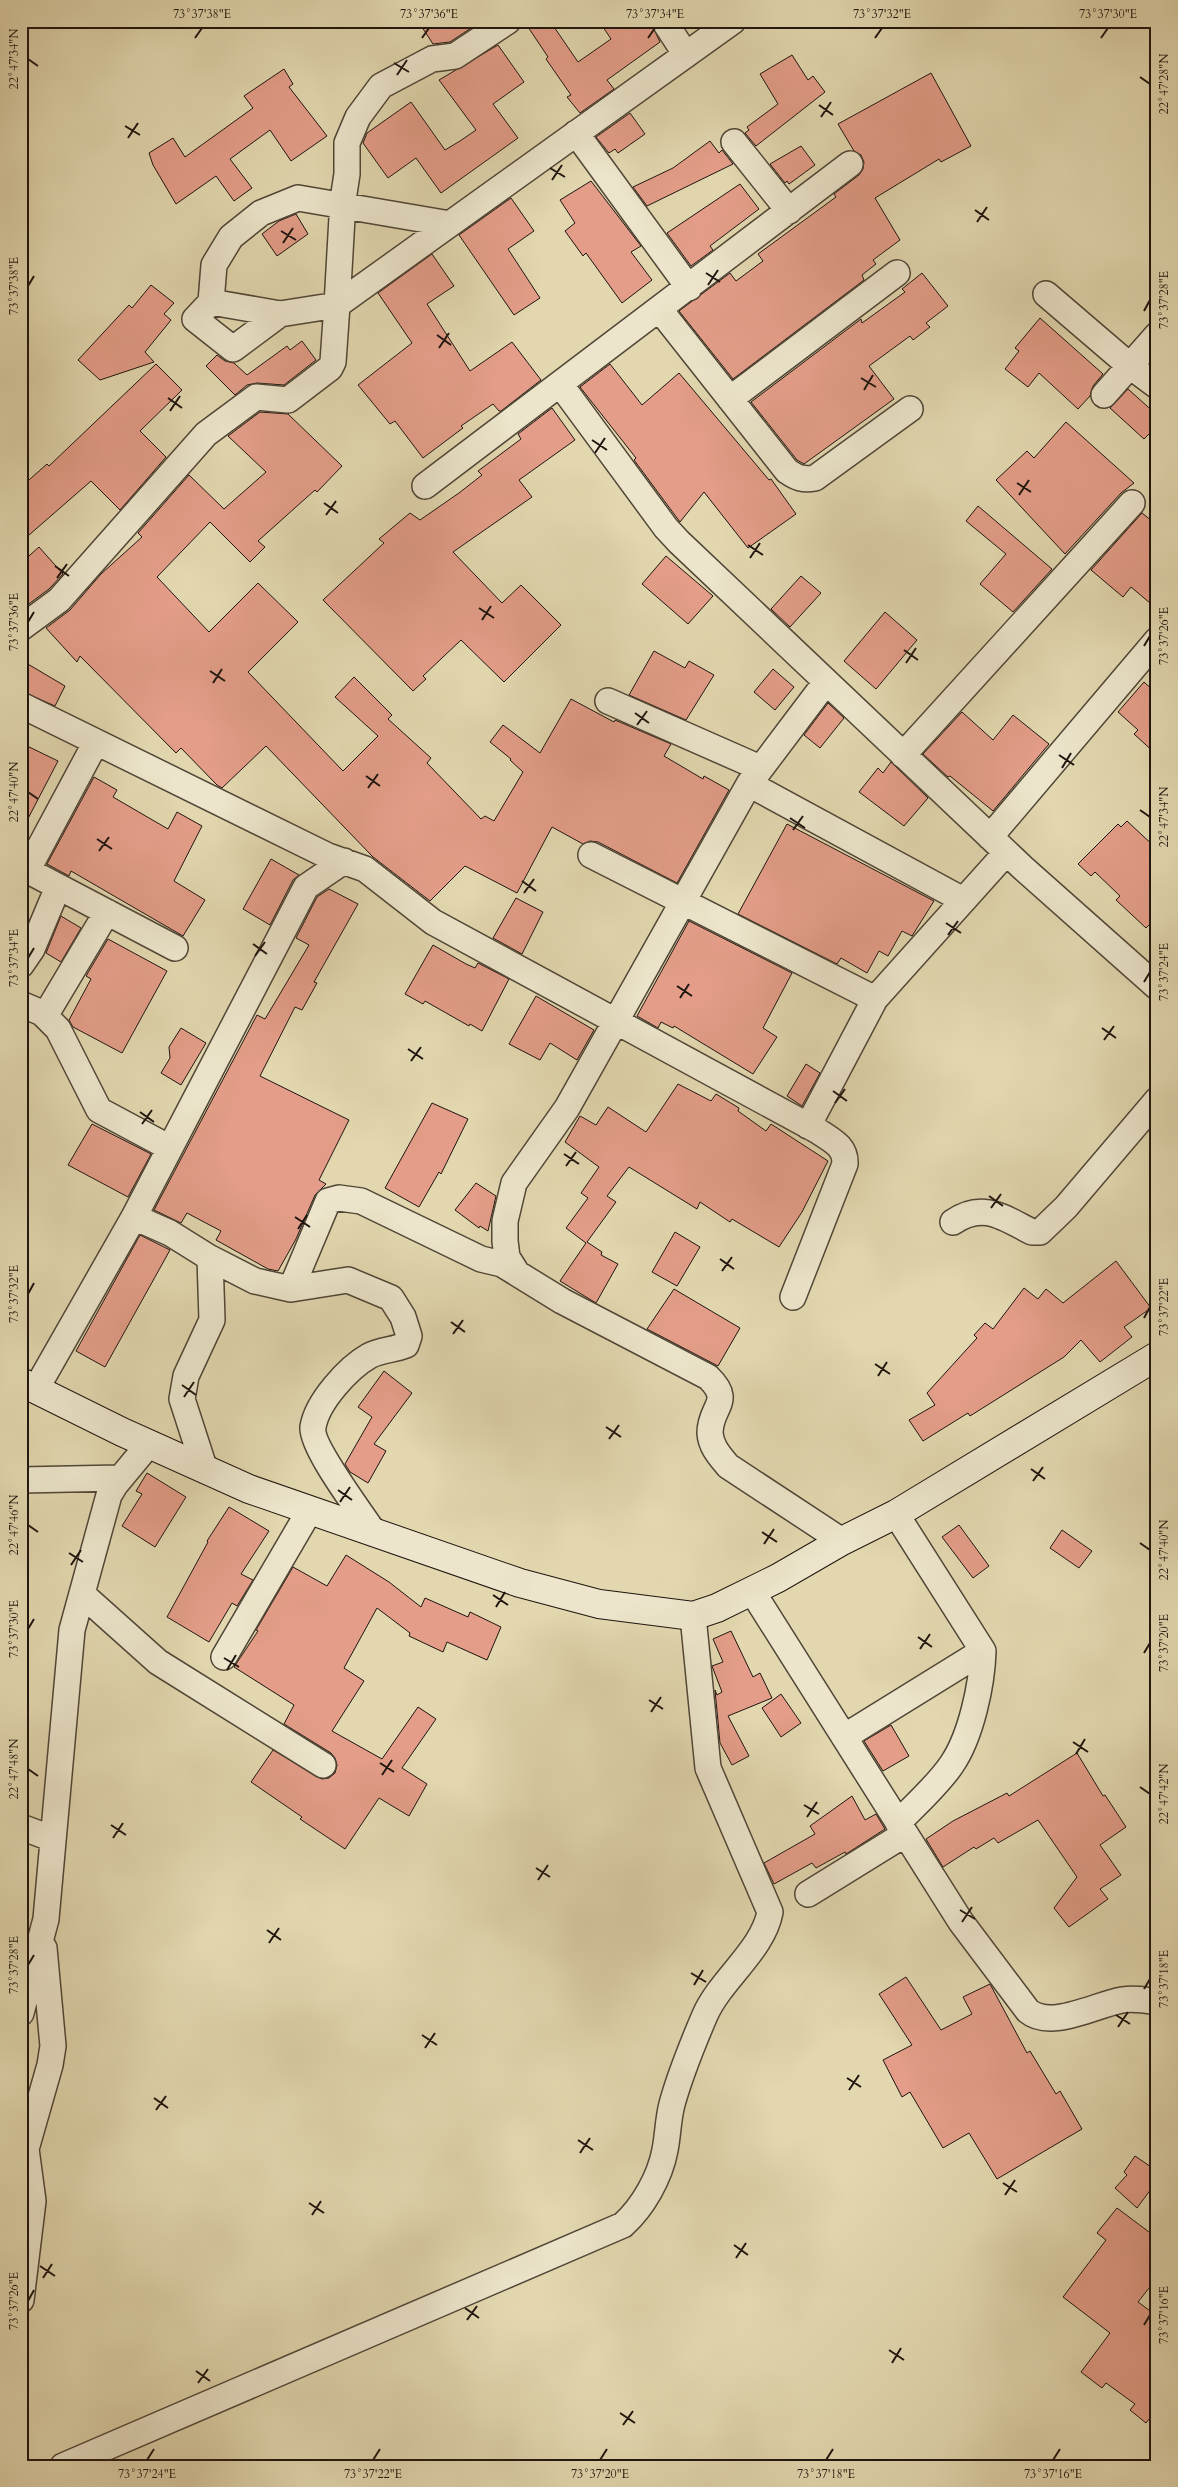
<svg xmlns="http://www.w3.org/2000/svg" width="1178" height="2487" font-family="Cardo,serif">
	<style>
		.building { fill: #e39d88; stroke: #1f150f }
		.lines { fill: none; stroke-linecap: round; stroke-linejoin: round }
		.street-casing { stroke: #504637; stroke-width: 28 }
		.secondary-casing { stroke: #1f150f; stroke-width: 30 }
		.street { stroke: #ece5cb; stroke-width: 25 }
		.secondary { stroke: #ece5cb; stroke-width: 28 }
		.ticks { fill: none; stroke: #1f150f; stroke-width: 2 }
		.neatline { fill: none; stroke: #1f150f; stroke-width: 2 }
		.ticks-label { font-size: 12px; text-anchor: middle; fill: #1f150f }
	</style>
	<rect width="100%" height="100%" fill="#e2d7af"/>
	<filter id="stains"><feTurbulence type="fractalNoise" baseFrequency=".004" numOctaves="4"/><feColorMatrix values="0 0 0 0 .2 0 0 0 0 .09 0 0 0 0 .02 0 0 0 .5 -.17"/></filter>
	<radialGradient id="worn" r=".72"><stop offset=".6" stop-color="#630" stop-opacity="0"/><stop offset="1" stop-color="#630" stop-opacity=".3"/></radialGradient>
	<path class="building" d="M418 21H479L480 22 450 42 433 44Z
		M524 21H550L578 62 611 39 599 21H650L660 42 607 80 614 89 580 113 567 97 571 95 546 59 548 57Z
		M498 45 524 82 493 104 518 138 441 193 416 158 388 178 363 143 367 133 411 102 445 150 460 141 476 130 439 80Z
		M792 55 808 80 813 76 825 92 756 146 745 133 749 130 747 127 778 104 760 74Z
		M284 69 293 84 289 87 327 136 291 161 270 130 230 159 252 188 234 201 216 176 176 204 153 165 149 153 173 138 185 157 253 108 244 96Z
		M931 73 971 146 941 162 939 159 875 198 900 240 873 260 876 264 862 275 864 280 733 379 679 311 730 273 736 281 763 261 758 254 836 197 834 194 859 175 863 169 864 162 861 155 854 151 838 124Z
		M630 113 645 134 618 153 615 149 609 153 596 137Z
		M710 141 719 153 722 150 733 164 647 206 633 187 673 168Z
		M801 146 815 165 789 184 787 181 785 183 770 164Z
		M591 181 641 246 631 252 652 280 622 303 586 253 583 256 565 231 575 223 560 200Z
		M740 184 759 209 710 246 713 250 691 266 667 233Z
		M511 198 534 231 508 249 540 298 514 315 459 235Z
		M296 214 308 234 277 256 262 234 279 221Z
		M432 254 454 286 427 304 470 371 512 342 541 380 501 411H499L493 404 461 426 463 428 423 458 395 421 390 424 358 385 412 343 378 293Z
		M922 273 948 306 926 323 930 327 913 340 910 336 869 366 894 399 804 464 797 460 751 402 861 319 862 323 887 305 905 292 902 289Z
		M151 285 174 303 164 314 171 320 145 352 154 362 100 380 78 360 129 305 132 308Z
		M1040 318 1103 374 1093 386 1090 396 1078 409 1039 373 1028 387 1005 369 1019 351 1015 348Z
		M302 341 316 360 284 385 257 383 247 385 235 395 206 366 217 355 225 361 234 363 247 375 287 346 290 350Z
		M156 364 182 390 140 431 166 457 120 510 91 481 21 542V487L47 464 49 466Z
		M610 364 642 405 679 373 769 480 771 479 796 514 748 548 704 492 680 522 634 460 636 458 580 387Z
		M1128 389 1157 415V426L1144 439 1110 408Z
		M552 408 575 440 519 480 532 497 453 552 502 603 521 585 561 625 504 682 461 640 423 676 426 679 413 691 323 600 384 543 379 539 410 513 420 520 459 493 482 475 478 471 521 439 518 434Z
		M260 412 288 414 342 466 317 492 315 490 258 541 265 547 250 562 210 522 157 577 209 632 258 583 298 622 248 672 343 771 378 736 335 697 354 677 392 715 388 719 431 758 427 763 481 819 485 816 494 821 523 772 510 760 511 759 490 742 503 725 540 753 571 699 614 722 615 720 671 744 664 756 703 779 704 776 729 790 677 883 598 842 590 841 583 844 552 827 517 893 465 866 430 901 373 857 266 746 222 788 217 785 181 748 176 753 80 656 77 662 46 628 70 610 101 574 142 537 138 533 189 475 224 509 266 472 228 436Z
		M1066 422 1134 483 1121 493 1065 554 996 480 1027 451 1034 458Z
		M978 506 1052 569 1013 612 980 584 1006 554 966 521Z
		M1142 513 1157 525V609L1131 587 1123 597 1091 570Z
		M39 547 63 574 49 589 26 606 21 601V563Z
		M666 556 713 596 688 624 642 584Z
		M801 576 821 593 790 627 771 609Z
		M885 612 917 640 876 689 844 661Z
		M654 651 685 668 689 661 714 675 686 720 629 695Z
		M21 660 65 686 55 706 21 691Z
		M773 669 794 687 775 710 754 692Z
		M1144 682 1157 694V755L1134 734 1138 730 1118 712Z
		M828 703 844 718 820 748 804 735Z
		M962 712 993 740 1013 715 1049 744 993 811 950 776 948 777 923 754Z
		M21 743 58 761 21 832Z
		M891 762 928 798 904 826 859 792 878 768 883 773Z
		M94 777 117 790 113 797 168 829 177 812 202 826 174 881 205 900 183 936 71 871 69 876 47 864Z
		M1127 821 1157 849V917L1146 928 1116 900 1120 896 1095 872 1091 876 1078 864 1118 824 1121 827Z
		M787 824 934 901 912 936 902 931 888 956 879 951 867 973 841 958 837 964 738 914Z
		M271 859 299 875 293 880 270 925 243 909Z
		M329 889 358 904 314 982 317 983 302 1010 295 1007 260 1076 349 1120 319 1180 326 1184 315 1195 296 1239 278 1271 268 1269 216 1240 221 1231 187 1213 181 1223 154 1210 257 1015 265 1019 309 945 296 938 317 897Z
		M516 898 543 912 522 954 493 938Z
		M61 916 81 928 61 962 46 953Z
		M689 921 792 973 763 1028 777 1037 753 1074 674 1026 673 1028 661 1022 658 1028 637 1016Z
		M108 939 167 971 122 1053 73 1027 69 1020 91 979 86 976Z
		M433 945 466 964 475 968 478 963 509 979 482 1031 470 1024 469 1026 425 1001 423 1004 405 994Z
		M536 996 594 1030 577 1060 550 1043 540 1060 509 1044Z
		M181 1028 206 1043 181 1085 161 1073 170 1058 169 1047Z
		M806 1064 820 1073 802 1106 787 1096Z
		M678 1084 711 1101 716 1094 739 1108 738 1111 766 1131 771 1124 828 1161 802 1212 779 1247 732 1219 730 1222 700 1202 697 1209 629 1167 607 1196 616 1202 587 1242 602 1252 601 1255 618 1264 596 1303 560 1281 586 1243 566 1228 588 1198 581 1193 599 1167 565 1142 580 1116 596 1125 608 1107 646 1132Z
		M432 1103 468 1119 441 1174 439 1172 419 1207 385 1188Z
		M92 1124 151 1154 128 1197 68 1165Z
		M476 1183 496 1196 488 1231 480 1226 479 1228 455 1210Z
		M675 1232 700 1247 677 1286 652 1272Z
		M140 1235 170 1250 105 1367 76 1351Z
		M1116 1261 1151 1308 1124 1327 1132 1337 1100 1362 1081 1340 1064 1357 970 1416 968 1413 923 1441 909 1420 935 1405 927 1393 977 1338 974 1335 985 1323 993 1329 1024 1288 1038 1299 1046 1289 1063 1303Z
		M674 1289 740 1328 718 1366 647 1329Z
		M384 1371 412 1393 374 1444 386 1451 368 1483 350 1472 345 1464 372 1417 358 1407Z
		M147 1473 186 1497 155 1547 122 1526 142 1494 136 1491Z
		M229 1507 269 1531 241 1574 253 1580 237 1606 232 1603 209 1642 167 1617 208 1542 207 1541Z
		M959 1525 989 1566 973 1578 942 1537Z
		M1062 1530 1092 1551 1079 1568 1050 1548Z
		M346 1555 389 1582 421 1607 425 1598 468 1617 470 1612 501 1627 487 1660 447 1642 443 1652 409 1636 410 1633 377 1608 344 1668 364 1681 332 1731 382 1759 418 1707 436 1719 402 1768 427 1784 409 1816 379 1798 345 1849 300 1819 302 1817 251 1782 273 1750 322 1779 329 1778 335 1773 337 1765 335 1758 331 1753 284 1724 294 1705 234 1667 258 1631 256 1630 293 1567 327 1586Z
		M731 1631 753 1677 760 1673 772 1698 728 1716 749 1756 732 1765 720 1743 715 1690 717 1695 722 1692 712 1666 723 1662 713 1639Z
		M781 1694 801 1723 781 1737 762 1708Z
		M891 1725 909 1756 883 1771 864 1741Z
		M1077 1753 1103 1796 1105 1795 1126 1827 1100 1845 1121 1875 1100 1889 1108 1899 1069 1927 1054 1908 1077 1877 1038 1820 998 1843 994 1838 976 1849 974 1847 943 1867 926 1839 953 1821 1007 1793 1009 1796Z
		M852 1796 865 1820 876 1814 885 1829 846 1854 845 1852 816 1868 812 1863 774 1884 764 1863 815 1834 810 1826Z
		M906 1977 941 2030 972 2014 963 1997 990 1984 1027 2053 1030 2051 1056 2094 1060 2091 1082 2129 997 2179 969 2133 943 2148 910 2092 902 2097 883 2060 912 2045 879 1994Z
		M1135 2156 1157 2171V2181L1137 2208 1115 2188 1127 2175 1124 2172Z
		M1117 2208 1157 2238V2278L1138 2302 1157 2316V2409L1146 2423 1130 2410 1135 2404 1106 2383 1102 2388 1081 2372 1110 2333 1063 2297 1106 2240 1097 2233Z"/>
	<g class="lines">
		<g class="street-casing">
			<path id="street" d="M664 21 686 55
				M576 133 689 288
				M734 142 789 211
				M1046 294 1130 366 1157 386
				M211 302 214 265 231 237 261 213 298 198 450 224
				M660 310 787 471C797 478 803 480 815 478L910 409
				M280 314 211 302 195 319 233 349 280 314 337 305 343 200 347 174V143L358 117 381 86 432 59 455 56 508 21
				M560 384 666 528 679 542 1023 868 1157 987
				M1104 395 1157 335
				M730 399 897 273
				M425 486 850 164
				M21 628 59 600 206 434 256 397 288 400 330 368 333 362 337 305 733 21
				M608 701 760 768
				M21 705 328 856 365 869 433 922 818 1131C831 1140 846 1146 845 1164L793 1297
				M903 755 1132 503
				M749 784 963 900
				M990 837 1157 640
				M591 855 875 999
				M21 867 175 948
				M27 871 96 742
				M21 965 32 949 58 887
				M21 1004 42 1013 58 1029 99 1110 170 1148
				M45 1016 107 912
				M808 1126 875 999 1006 853
				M953 1222C983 1201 1004 1218 1032 1232H1040L1066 1207 1157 1100
				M210 1258 170 1233 134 1217 306 887 344 861
				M517 1273 507 1257 505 1241V1221L514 1183 567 1108 749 784 826 682
				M291 1289 348 1280 391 1298 403 1317 409 1336 406 1345C394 1350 379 1350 369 1356 348 1368 317 1402 313 1427 310 1446 362 1514 374 1533
				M36 1389 134 1217
				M205 1470 182 1399 186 1376 212 1320 210 1258 255 1281 291 1289 328 1201 339 1198 361 1201 481 1259 502 1264 562 1301 708 1377C734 1402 710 1406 710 1433 711 1447 720 1456 728 1466L842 1541
				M21 1480 120 1478
				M896 1514 983 1651C982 1685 971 1736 952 1764 938 1785 916 1804 898 1823
				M752 1591 961 1922 1028 2011C1051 2030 1095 2005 1122 2000 1134 1998 1145 2000 1157 2002
				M82 1594 158 1662 323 1765
				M224 1657 310 1510
				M844 1737 983 1651
				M21 1827 53 1839
				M808 1894 905 1834
				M21 2013 46 1919 72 1630 109 1495 115 1485 149 1444
				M26 2149 50 2065 53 2046 44 1948
				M21 2300 33 2201 24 2134
				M63 2466 623 2225C643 2207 660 2177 665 2150 668 2135 668 2119 672 2104 680 2075 693 2043 705 2015 721 1979 763 1950 770 1912L708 1768 693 1616"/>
		</g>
		<g class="secondary-casing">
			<path id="secondary" d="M21 1382 122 1432 249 1489 520 1583 599 1604 693 1616 717 1608 778 1578 842 1541 896 1514 1157 1356"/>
		</g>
		<use href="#street" class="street"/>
		<use href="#secondary" class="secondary"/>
	</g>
	<path class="ticks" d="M195 38 202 28M422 38 429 28M648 38 655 28M875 38 882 28M1101 38 1108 28M28 59 38 66M394 63 409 72M397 75 407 60M1140 77 1150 84M819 105 833 115M821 117 831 102M125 126 140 135M128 138 138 123M550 168 565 177M552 180 562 165M975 210 989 220M977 222 987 207M281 231 296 240M283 243 293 228M706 273 720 282M708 285 718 270M28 286 34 276M1144 311 1150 300M437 335 451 345M439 348 449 333M861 378 876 387M864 390 873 375M168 398 182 408M170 411 180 396M592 440 607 450M595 453 605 438M1017 483 1031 492M1019 495 1029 480M324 503 338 513M326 515 336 501M748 545 763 555M750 558 760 543M55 566 69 576M57 578 67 564M479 608 494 618M482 620 491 606M28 622 34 612M1144 646 1150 636M904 650 918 660M906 663 916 648M210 671 225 681M213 683 222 669M635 713 649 723M637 725 647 711M1059 755 1074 765M1062 768 1071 753M366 776 380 786M368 788 378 774M28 792 38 799M1140 810 1150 817M790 818 805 828M793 830 803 816M97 839 112 849M99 851 109 837M522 881 536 891M524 893 534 879M946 923 961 933M948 935 958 921M253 944 267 954M255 956 265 942M28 958 34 948M1144 982 1150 972M677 986 692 996M680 998 689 984M1102 1028 1116 1038M1104 1040 1114 1026M408 1049 423 1059M411 1061 421 1047M833 1091 847 1101M835 1103 845 1089M140 1112 154 1122M142 1124 152 1110M564 1154 579 1164M566 1166 576 1152M989 1196 1003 1206M991 1208 1001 1194M295 1217 310 1227M298 1229 307 1215M720 1259 734 1269M722 1271 732 1257M28 1294 34 1283M1144 1318 1150 1307M451 1322 465 1332M453 1334 463 1320M875 1364 890 1374M878 1376 887 1362M182 1385 196 1395M184 1397 194 1382M606 1427 621 1437M609 1439 619 1425M1031 1469 1045 1479M1033 1481 1043 1467M338 1490 352 1500M340 1502 350 1487M28 1525 38 1532M762 1532 777 1542M1140 1543 1150 1550M764 1544 774 1529M69 1553 83 1562M71 1565 81 1550M493 1595 508 1605M496 1607 505 1592M28 1629 34 1619M918 1637 932 1647M920 1649 930 1634M1144 1653 1150 1643M224 1658 239 1667M227 1670 236 1655M649 1700 663 1709M651 1712 661 1697M1073 1742 1088 1752M1076 1754 1085 1739M380 1763 394 1772M28 1769 38 1776M382 1775 392 1760M1140 1787 1150 1794M804 1805 819 1814M807 1817 817 1802M111 1825 126 1835M113 1838 123 1823M536 1868 550 1877M538 1880 548 1865M960 1910 975 1919M962 1922 972 1907M267 1930 281 1940M269 1943 279 1928M28 1965 34 1955M691 1973 706 1982M694 1985 703 1970M1144 1989 1150 1979M1116 2015 1130 2024M1118 2027 1128 2012M422 2035 437 2045M425 2048 435 2033M847 2078 861 2087M849 2090 859 2075M154 2098 168 2108M156 2110 166 2096M578 2140 593 2150M580 2153 590 2138M1003 2183 1017 2192M1005 2195 1015 2180M309 2203 324 2213M312 2215 321 2201M734 2245 748 2255M736 2258 746 2243M40 2266 55 2276M43 2278 52 2264M28 2301 34 2290M465 2308 479 2318M467 2320 477 2306M1144 2325 1150 2315M889 2350 904 2360M892 2363 901 2348M196 2371 210 2381M198 2383 208 2369M620 2413 635 2423M623 2425 633 2411M147 2460 154 2449M373 2460 380 2449M600 2460 607 2449M826 2460 833 2449M1053 2460 1060 2449"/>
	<rect width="1178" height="2487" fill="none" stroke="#e2d7af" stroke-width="55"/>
	<rect x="28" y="28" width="1122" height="2432" class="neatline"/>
	<g class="ticks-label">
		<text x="202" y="18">73°37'38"E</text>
		<text x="429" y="18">73°37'36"E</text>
		<text x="655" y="18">73°37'34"E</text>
		<text x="882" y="18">73°37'32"E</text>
		<text x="1108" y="18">73°37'30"E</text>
		<text transform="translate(14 59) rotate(-90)" y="4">22°47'34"N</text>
		<text transform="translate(1164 84) rotate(-90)" y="4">22°47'28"N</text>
		<text transform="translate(14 286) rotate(-90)" y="4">73°37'38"E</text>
		<text transform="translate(1164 300) rotate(-90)" y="4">73°37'28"E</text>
		<text transform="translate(14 622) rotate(-90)" y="4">73°37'36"E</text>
		<text transform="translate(1164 636) rotate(-90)" y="4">73°37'26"E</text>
		<text transform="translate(14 792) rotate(-90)" y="4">22°47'40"N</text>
		<text transform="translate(1164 817) rotate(-90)" y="4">22°47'34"N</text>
		<text transform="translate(14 958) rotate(-90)" y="4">73°37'34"E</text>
		<text transform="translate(1164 972) rotate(-90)" y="4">73°37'24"E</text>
		<text transform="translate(14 1294) rotate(-90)" y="4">73°37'32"E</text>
		<text transform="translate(1164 1307) rotate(-90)" y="4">73°37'22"E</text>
		<text transform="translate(14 1525) rotate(-90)" y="4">22°47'46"N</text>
		<text transform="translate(1164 1550) rotate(-90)" y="4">22°47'40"N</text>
		<text transform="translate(14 1629) rotate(-90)" y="4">73°37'30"E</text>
		<text transform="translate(1164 1643) rotate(-90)" y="4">73°37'20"E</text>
		<text transform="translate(14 1769) rotate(-90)" y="4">22°47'48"N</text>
		<text transform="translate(1164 1794) rotate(-90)" y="4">22°47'42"N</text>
		<text transform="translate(14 1965) rotate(-90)" y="4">73°37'28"E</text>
		<text transform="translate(1164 1979) rotate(-90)" y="4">73°37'18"E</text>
		<text transform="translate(14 2301) rotate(-90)" y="4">73°37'26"E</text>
		<text transform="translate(1164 2315) rotate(-90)" y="4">73°37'16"E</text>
		<text x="147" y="2478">73°37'24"E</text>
		<text x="373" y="2478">73°37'22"E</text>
		<text x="600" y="2478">73°37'20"E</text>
		<text x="826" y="2478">73°37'18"E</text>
		<text x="1053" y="2478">73°37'16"E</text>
	</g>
	<rect width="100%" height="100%" filter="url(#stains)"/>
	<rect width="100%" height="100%" fill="url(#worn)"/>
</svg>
